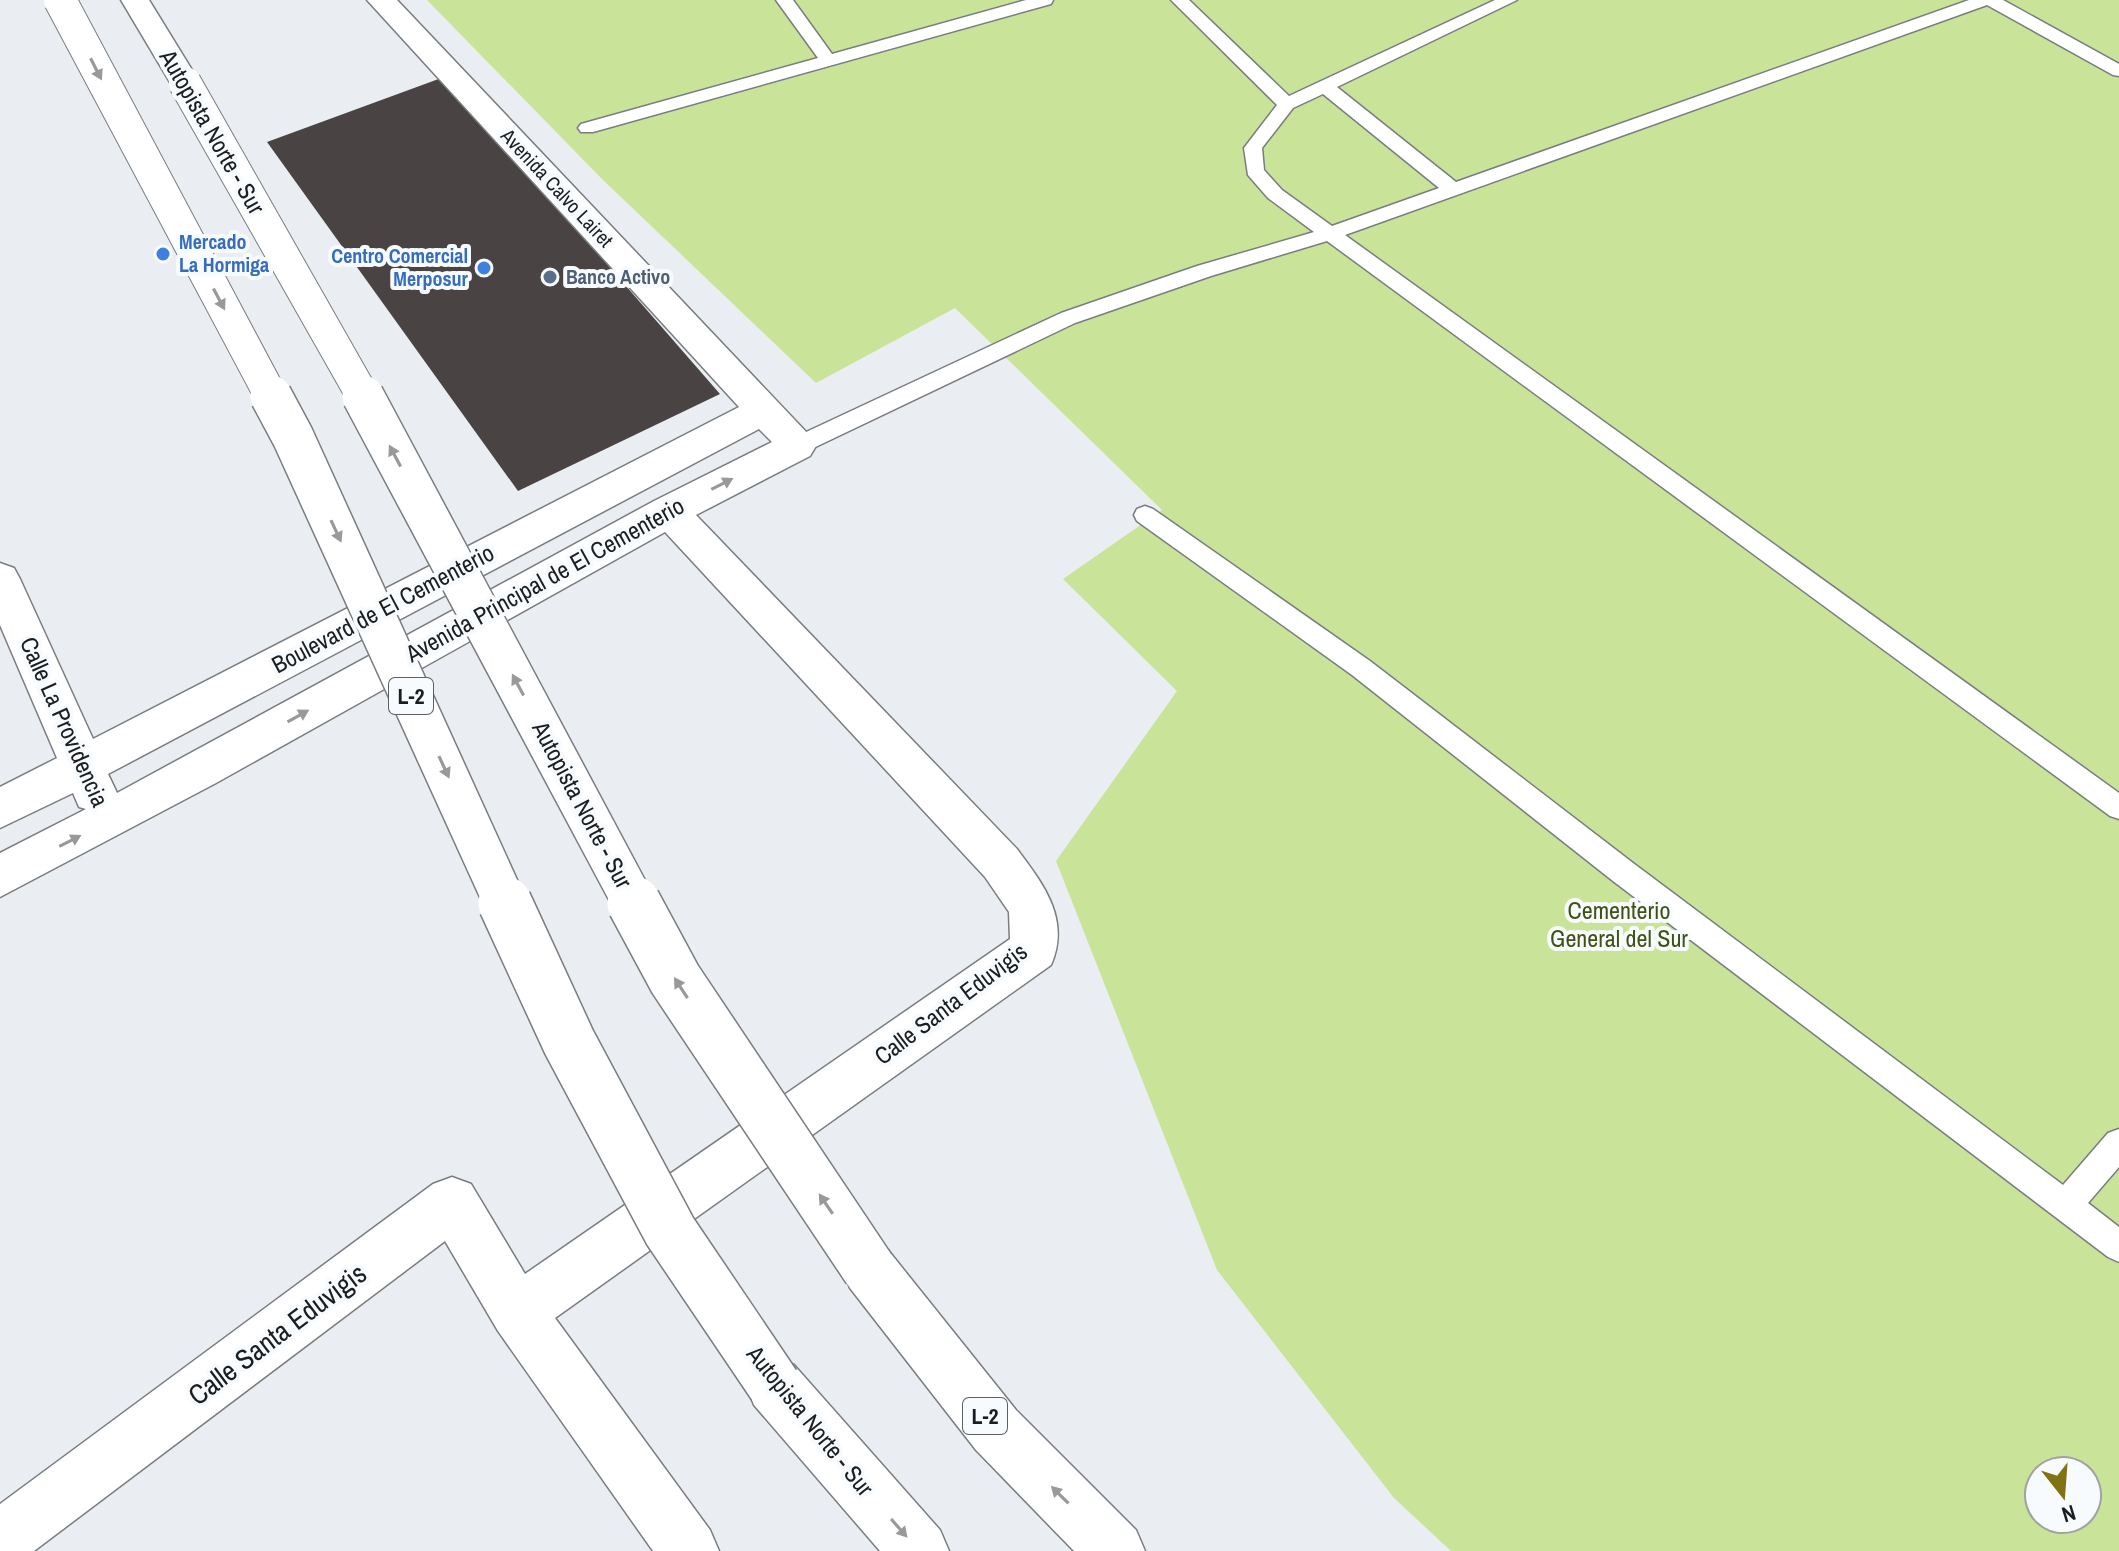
<svg xmlns="http://www.w3.org/2000/svg" width="2119" height="1551" font-family="'Archivo Narrow',sans-serif">
	<style>
		.green { fill: #c9e399; fill-rule: evenodd }
		.building { fill: #494343 }
		.lines { fill: none; stroke-linecap: round; stroke-linejoin: round }
		.lane-casing { stroke: #797d80; stroke-width: 3 }
		.street-casing { stroke: #797d80; stroke-width: 3 }
		.highway-casing { stroke: #797d80; stroke-width: 3 }
		.lane { fill: #fff; fill-rule: evenodd }
		.street { fill: #fff; fill-rule: evenodd }
		.highway { fill: #fff; fill-rule: evenodd }
		.highway-bridge-far2-casing { stroke: #797d80; stroke-width: 34; stroke-linecap: butt }
		.highway-bridge-far1-casing { stroke: #797d80; stroke-width: 44; stroke-linecap: butt }
		.highway-bridge-casing { stroke: #797d80; stroke-width: 56; stroke-linecap: butt }
		.highway-bridge-far2 { stroke: #fff; stroke-width: 32 }
		.highway-bridge-far1 { stroke: #fff; stroke-width: 41 }
		.highway-bridge { stroke: #fff; stroke-width: 53 }
		.oneway { fill: #98999a }
		.shop-dot { fill: #3f7fe0; stroke: #f8fbfe; stroke-width: 3 }
		.service-dot { fill: #5c6f8a; stroke: #f8fbfe; stroke-width: 3 }
		.labels { text-anchor: middle; stroke-width: 8; stroke-linejoin: round; paint-order: stroke }
		.far-street-label { font-size: 20px; fill: #1b1d1e; stroke: #f8fbfe }
		.far-shop-label { font-size: 20px; font-weight: bold; fill: #366cbe; stroke: #f8fbfe; text-anchor: start }
		.far-service-label { font-size: 20px; font-weight: bold; fill: #4e5e75; stroke: #f8fbfe; text-anchor: start }
		.shield { fill: #f8fbfe; stroke: #5d6061; stroke-width: 2 }
		.shield-label { font-size: 22px; font-weight: bold; fill: #1b1d1e }
		.street-label { font-size: 24px; fill: #1b1d1e; stroke: #f8fbfe }
		.park-label { font-size: 24px; fill: #405113; stroke: #f8fbfe }
		.near-street-label { font-size: 28px; fill: #1b1d1e; stroke: #f8fbfe }
	</style>
	<rect width="100%" height="100%" fill="#eaeef2"/>
	<path class="green" d="M427 0H2119V1551H1451L1394 1498 1217 1270 1056 861 1177 691 1063 579 1162 510 955 308 816 383 602 179ZM2039 1471H2087V1519H2039Z"/>
	<path class="building" d="M444 77 720 394 518 491 267 142Z"/>
	<g class="lines">
		<g class="lane-casing">
			<path id="lane" d="M776 0H793L832 54 1026 0H1053L1051 4 593 132H581L578 128 581 124 818 58Z
				M1171 0H1189L1289 96 1495 0H1517L1337 87 1456 182 1969 0H2003L2119 64V76L2113 75 1987 5 1345 235 2119 793V819L2110 816 1327 241 1211 276 1075 323 805 452H789L786 446 789 440 1061 313 1197 266 1314 232 1268 198 1248 175 1244 148 1277 105ZM1323 94 1439 188 1332 226 1282 190 1264 170 1262 148 1293 108Z
				M1145 506 1153 509 1370 661 1633 863 2063 1185 2108 1133 2119 1129V1167L2088 1203 2119 1227V1262L2108 1257 1613 881 1352 675 1137 521 1134 515 1137 509Z"/>
		</g>
		<g class="street-casing">
			<path id="street" d="M367 0H397L810 436 816 446 810 456 696 515 1017 849C1043 884 1071 919 1051 965L555 1318 710 1530 719 1551H653L498 1331 445 1241 34 1551H0V1504L433 1184 452 1177 471 1184 525 1274 1010 939 1009 912 985 877 665 532 216 783 0 897V853L86 809 79 807 73 793 0 828V787L57 758 0 625V563L14 568 20 579 93 739 739 407ZM759 429 772 442 654 501 117 793 108 774Z"/>
		</g>
		<g class="highway-casing">
			<path id="highway" d="M121 0H149L200 83 196 89 185 92 174 89Z
				M869 1242 888 1250 1016 1410 1136 1530 1145 1551H1074L976 1450 850 1288 842 1269 850 1250Z
				M774 1357 794 1365 940 1530 949 1551H880L754 1405 746 1385 754 1365Z"/>
		</g>
		<use href="#lane" class="lane"/>
		<use href="#street" class="street"/>
		<use href="#highway" class="highway"/>
		<g class="highway-bridge-far2-casing">
			<path id="highway-bridge-far2" d="M60 0 272 398
				M185 83 364 398"/>
		</g>
		<g class="highway-bridge-far1-casing">
			<path id="highway-bridge-far1" d="M271 396 293 437 506 905
				M363 396 635 905"/>
		</g>
		<g class="highway-bridge-casing">
			<path id="highway-bridge" d="M505 903 569 1042 670 1231 774 1385
				M634 903 675 979 869 1269"/>
		</g>
		<use href="#highway-bridge-far2" class="highway-bridge-far2"/>
		<use href="#highway-bridge-far1" class="highway-bridge-far1"/>
		<use href="#highway-bridge" class="highway-bridge"/>
	</g>
	<defs><path id="oneway-solid" d="M-6-.8H1V-3.2L6.5 0L1 3.2V.8H-6Z" transform="scale(2)"/></defs>
	<g class="oneway">
		<use href="#oneway-solid" transform="translate(96 69) rotate(63)"/>
		<use href="#oneway-solid" transform="translate(219 299) rotate(62)"/>
		<use href="#oneway-solid" transform="translate(395 456) rotate(-118)"/>
		<use href="#oneway-solid" transform="translate(722 484) rotate(-27)"/>
		<use href="#oneway-solid" transform="translate(336 531) rotate(65)"/>
		<use href="#oneway-solid" transform="translate(518 685) rotate(-118)"/>
		<use href="#oneway-solid" transform="translate(298 716) rotate(-29)"/>
		<use href="#oneway-solid" transform="translate(444 767) rotate(65)"/>
		<use href="#oneway-solid" transform="translate(70 841) rotate(-27)"/>
		<use href="#oneway-solid" transform="translate(681 988) rotate(-123)"/>
		<use href="#oneway-solid" transform="translate(826 1204) rotate(-124)"/>
		<use href="#oneway-solid" transform="translate(1060 1495) rotate(-135)"/>
		<use href="#oneway-solid" transform="translate(899 1528) rotate(49)"/>
	</g>
	<g class="shop-dot">
		<circle cx="163" cy="254" r="8"/>
		<circle cx="484" cy="268" r="8"/>
	</g>
	<circle class="service-dot" cx="550" cy="277" r="8"/>
	<g class="labels">
		<g class="far-street-label">
			<text transform="translate(557 188) rotate(47)" y="7">Avenida Calvo Lairet</text>
		</g>
		<g class="far-shop-label">
			<text x="179" y="249">Mercado<tspan x="179" dy="23">La Hormiga</tspan></text>
			<text x="468" y="263" text-anchor="end">Centro Comercial<tspan x="468" dy="23">Merposur</tspan></text>
		</g>
		<g class="far-service-label">
			<text x="566" y="284">Banco Activo</text>
		</g>
		<g class="shield">
			<rect x="389" y="678" width="44" height="36" rx="6"/>
			<rect x="963" y="1398" width="44" height="36" rx="6"/>
		</g>
		<g class="shield-label">
			<text x="411" y="704">L-2</text>
			<text x="985" y="1424">L-2</text>
		</g>
		<g class="street-label">
			<text transform="translate(212 132) rotate(60)" y="8">Autopista Norte - Sur</text>
			<text transform="translate(545 580) rotate(-29)" y="8">Avenida Principal de El Cementerio</text>
			<text transform="translate(383 609) rotate(-28)" y="8">Boulevard de El Cementerio</text>
			<text transform="translate(64 722) rotate(66)" y="8">Calle La Providencia</text>
			<text transform="translate(582 805) rotate(62)" y="8">Autopista Norte - Sur</text>
			<text transform="translate(951 1004) rotate(-37)" y="8">Calle Santa Eduvigis</text>
			<text transform="translate(810 1421) rotate(51)" y="8">Autopista Norte - Sur</text>
		</g>
		<g class="park-label">
			<text x="1619" y="919">Cementerio<tspan x="1619" dy="28">General del Sur</tspan></text>
		</g>
		<g class="near-street-label">
			<text transform="translate(277 1334) rotate(-37)" y="10">Calle Santa Eduvigis</text>
		</g>
	</g>
	<g transform="translate(2063 1495) rotate(163)"><circle r="38" fill="#f8fbfe" stroke="#a0a2a4" stroke-width="2"/>
	<path d="M0-6L14 30L0 20L-14 30Z" fill="#817314"/>
	<text y="-12" font-size="22" font-weight="bold" text-anchor="middle" fill="#1b1d1e">N</text>
	</g>
</svg>
